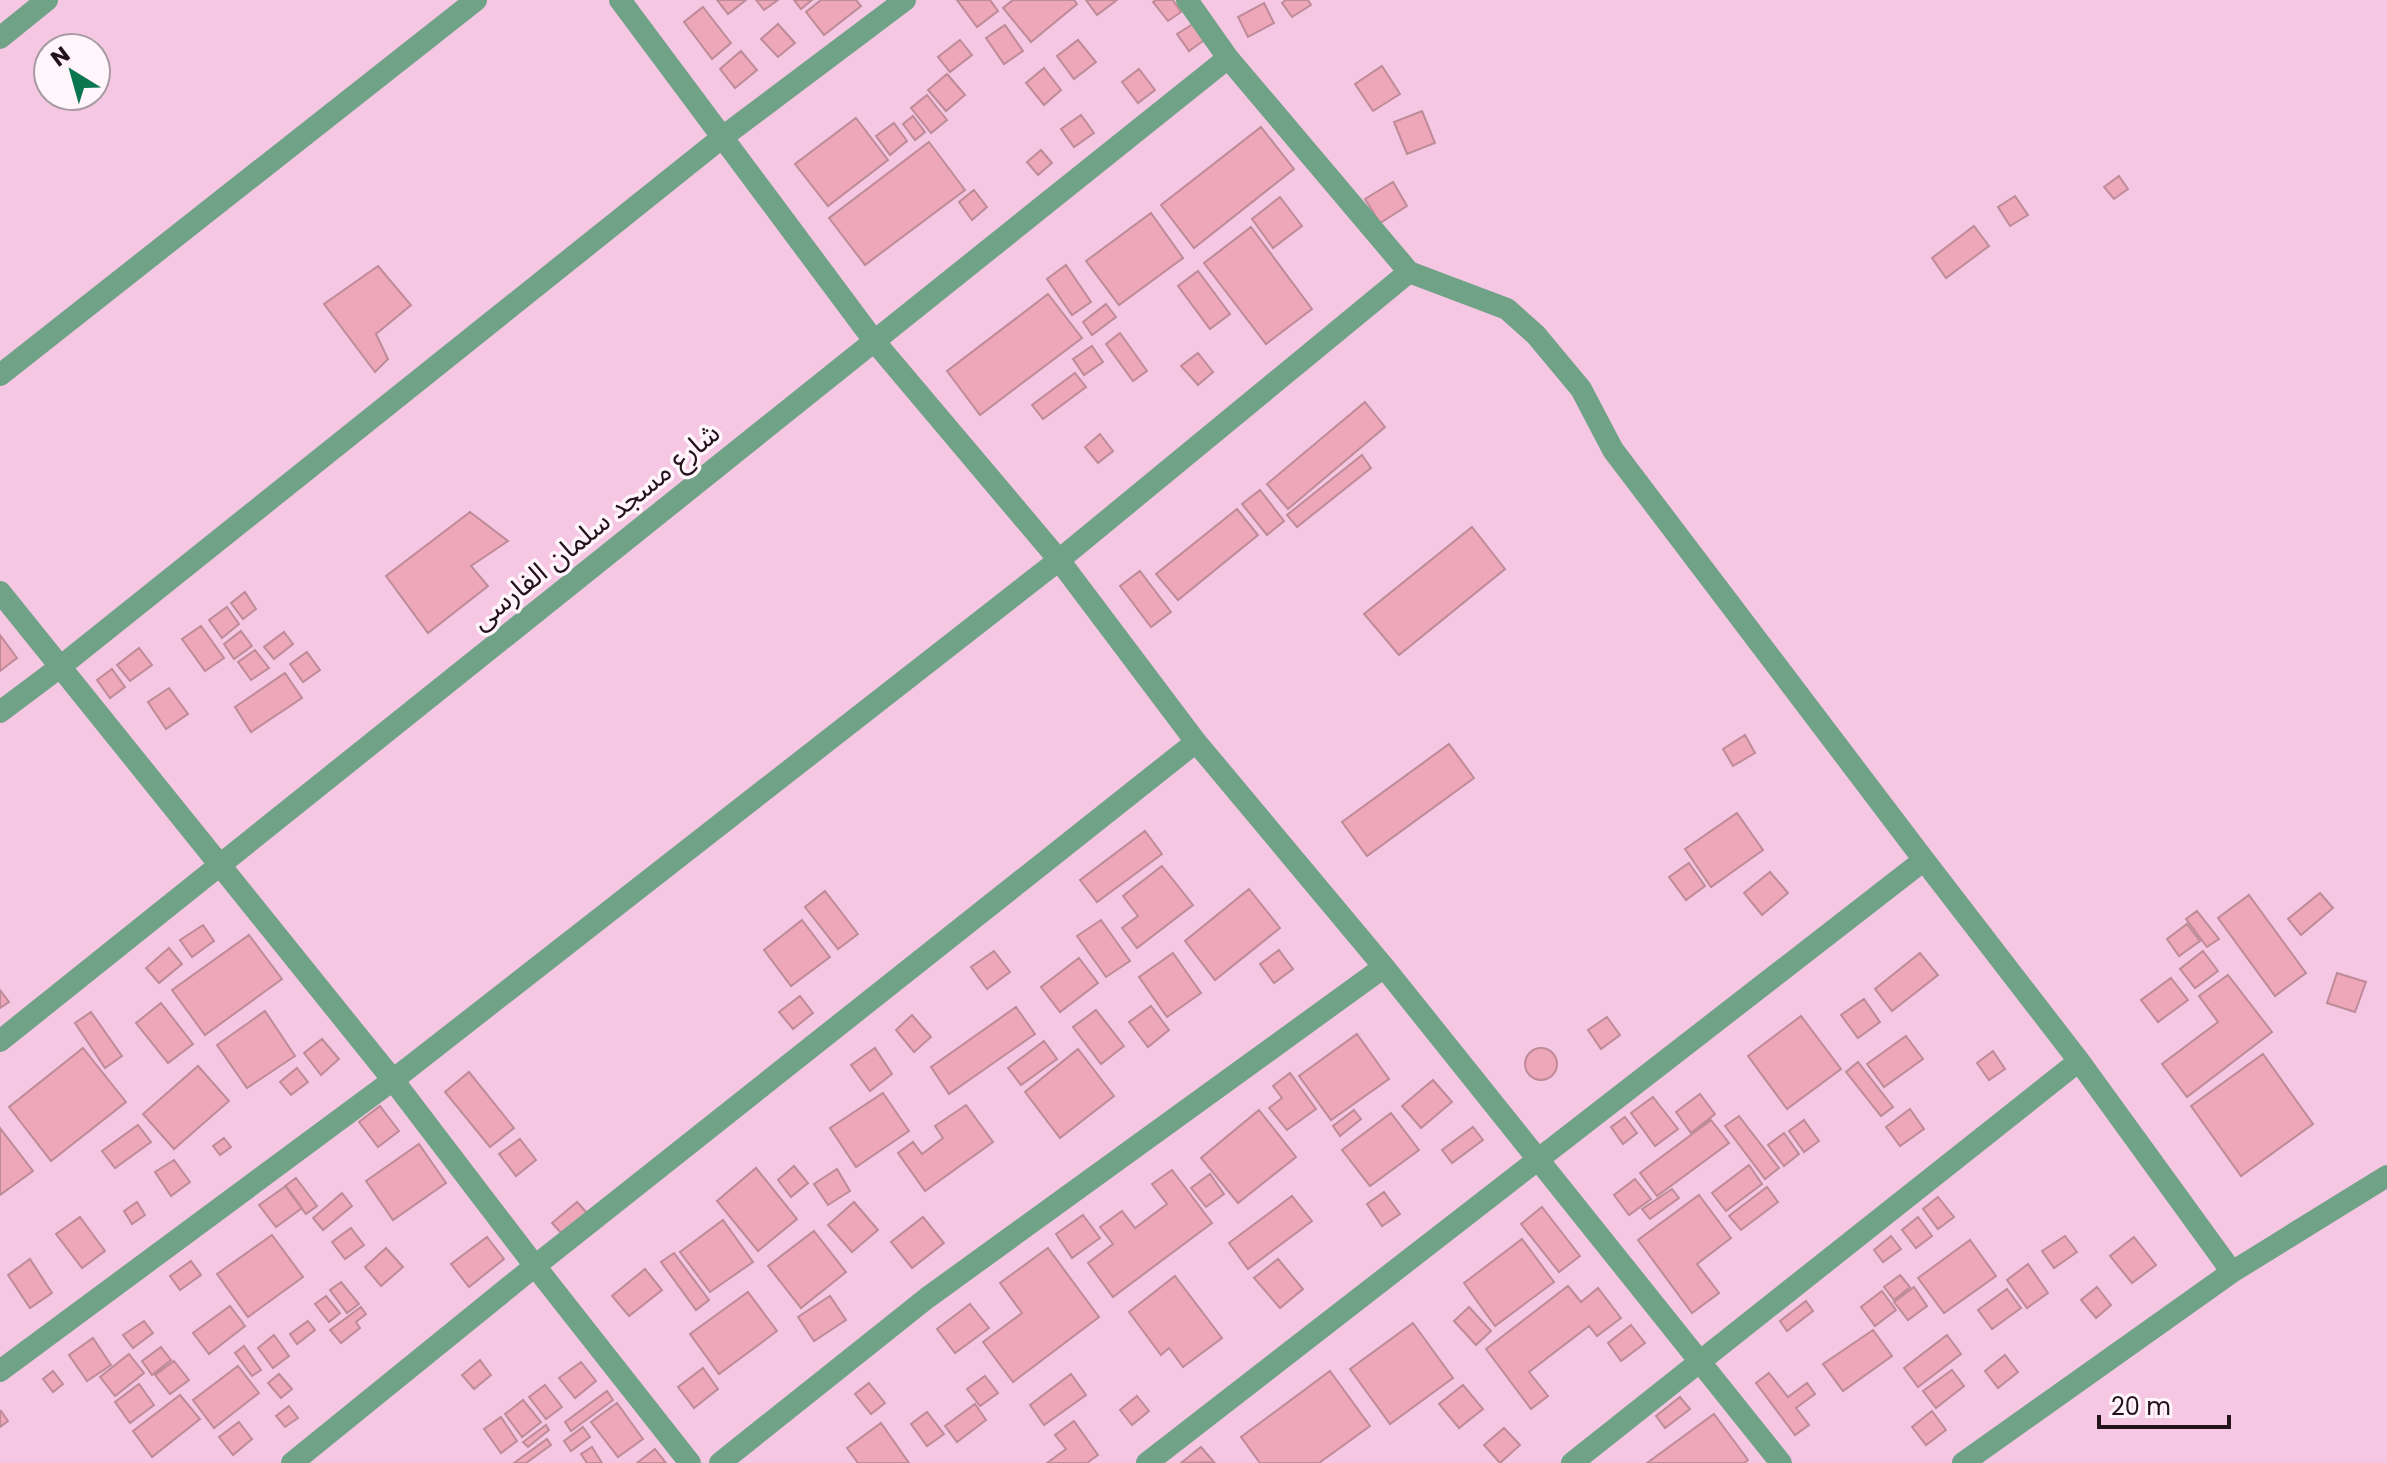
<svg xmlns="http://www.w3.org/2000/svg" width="2387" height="1463" font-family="Poppins,'Noto Sans Arabic',sans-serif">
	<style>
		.building { fill: #eea6b9; stroke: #be8b98; stroke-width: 2 }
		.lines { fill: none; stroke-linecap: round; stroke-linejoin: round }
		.minor { stroke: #6fa287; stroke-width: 22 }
		.tertiary { stroke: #6fa287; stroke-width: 22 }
		.labels { text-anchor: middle; stroke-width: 7; stroke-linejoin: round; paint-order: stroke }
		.street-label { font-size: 28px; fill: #22121c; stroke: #fff5fa }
	</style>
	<rect width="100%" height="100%" fill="#f6c7e3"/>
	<path class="building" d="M717 0H746L728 14Z
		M756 0H778L764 10Z
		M794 0H812L801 9Z
		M821 0H856L861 6 824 35 806 12Z
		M957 0H990L998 11 977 27Z
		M1013 0H1074L1077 4 1031 42 1003 8Z
		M1086 0H1117L1097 15Z
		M1156 0H1173L1181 12 1168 21 1153 2Z
		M1286 0H1308L1311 5 1292 17 1282 3Z
		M1264 3 1274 23 1248 37 1238 17Z
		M703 7 731 43 712 59 684 22Z
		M1196 22 1207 38 1189 51 1177 34Z
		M778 24 795 43 778 57 761 39Z
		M1005 25 1023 51 1004 64 986 38Z
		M960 40 972 55 950 72 938 57Z
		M1078 40 1096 62 1074 79 1057 56Z
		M741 51 757 70 735 88 720 69Z
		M1382 66 1400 94 1373 111 1355 84Z
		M1044 68 1061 90 1044 105 1026 83Z
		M1139 69 1155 90 1138 103 1122 82Z
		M947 74 965 95 946 111 928 90Z
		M927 95 947 120 931 133 911 108Z
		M1422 111 1435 143 1407 154 1394 122Z
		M1081 115 1094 133 1074 147 1061 129Z
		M913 116 925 132 915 140 903 124Z
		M856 118 888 160 828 206 795 164Z
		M894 123 907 141 890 155 876 136Z
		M1261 127 1294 169 1194 248 1161 205Z
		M929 142 965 190 865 265 829 218Z
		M1041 150 1052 163 1038 175 1027 162Z
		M2119 176 2128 189 2114 199 2104 187Z
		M1393 182 1407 206 1380 223 1365 199Z
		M974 190 987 207 972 220 959 202Z
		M2015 196 2028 215 2010 226 1998 207Z
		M1280 197 1302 226 1273 248 1252 219Z
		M1151 213 1183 258 1119 305 1086 261Z
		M1974 226 1989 246 1946 278 1932 258Z
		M1251 227 1312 309 1266 344 1204 263Z
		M1066 265 1091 302 1072 315 1047 279Z
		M378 266 411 305 376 334 388 359 375 372 324 304Z
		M1198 271 1230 314 1210 329 1178 286Z
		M1048 294 1082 338 980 415 947 371Z
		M1106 304 1116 317 1092 335 1083 322Z
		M1120 333 1147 371 1133 381 1106 344Z
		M1092 346 1103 362 1084 375 1073 359Z
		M1198 353 1213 372 1198 385 1181 366Z
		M1075 373 1086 387 1043 419 1032 405Z
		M1365 402 1385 427 1288 509 1267 484Z
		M1100 434 1113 451 1098 463 1085 447Z
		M1362 455 1371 468 1297 527 1287 515Z
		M1260 490 1284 521 1267 535 1242 504Z
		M1237 509 1258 535 1178 600 1156 574Z
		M470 512 508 541 471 566 488 586 428 633 386 576Z
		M1472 527 1505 569 1399 655 1364 614Z
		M1140 571 1171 612 1151 627 1120 586Z
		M245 592 256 609 243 619 231 603Z
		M227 607 239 624 222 638 209 620Z
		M201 626 224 658 205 671 182 639Z
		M241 631 252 646 234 659 224 644Z
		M284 632 293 644 274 659 264 647Z
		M0 635 17 658 0 671Z
		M139 648 152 665 130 681 117 665Z
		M255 650 269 668 251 680 238 662Z
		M307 652 320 670 303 682 290 664Z
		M112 669 125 687 110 698 97 680Z
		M285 673 302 698 251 732 235 707Z
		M169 688 188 714 166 729 148 702Z
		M1745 735 1755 753 1733 766 1723 749Z
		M1449 744 1474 778 1367 856 1342 822Z
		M1737 813 1763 850 1711 887 1685 849Z
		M1145 831 1162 854 1097 902 1080 880Z
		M1689 863 1705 886 1686 900 1669 877Z
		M1162 866 1193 905 1137 948 1122 928 1138 916 1123 896Z
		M1770 872 1788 893 1762 915 1744 893Z
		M1249 889 1280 928 1215 980 1185 941Z
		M825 891 858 934 838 949 805 907Z
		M2320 893 2333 908 2301 935 2288 919Z
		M2249 895 2306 973 2275 996 2218 918Z
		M2197 911 2219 939 2207 947 2186 919Z
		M802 920 830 957 791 986 764 950Z
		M1101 920 1130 961 1106 977 1077 936Z
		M2187 924 2200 941 2179 956 2167 939Z
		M203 925 214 941 192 957 180 940Z
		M249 935 282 979 205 1035 172 990Z
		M169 948 182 964 159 983 146 968Z
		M1279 950 1293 969 1274 983 1260 964Z
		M994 951 1010 972 987 989 971 967Z
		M2203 951 2218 971 2195 988 2180 969Z
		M1173 953 1201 993 1167 1017 1139 977Z
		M1920 953 1938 975 1892 1011 1875 989Z
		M1079 958 1098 983 1060 1012 1041 987Z
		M2337 973 2366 982 2355 1012 2327 1003Z
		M2228 975 2272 1032 2187 1097 2162 1064 2218 1022 2199 996Z
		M2171 978 2188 1000 2158 1022 2141 1000Z
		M0 990 9 1002 0 1008Z
		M800 996 813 1013 793 1029 779 1012Z
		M1864 999 1880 1022 1858 1038 1841 1015Z
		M161 1003 193 1044 168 1063 136 1023Z
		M1151 1006 1169 1030 1148 1047 1129 1022Z
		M1016 1007 1035 1034 949 1094 931 1067Z
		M1096 1010 1124 1046 1101 1064 1073 1027Z
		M265 1011 295 1056 247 1088 217 1045Z
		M91 1012 122 1056 105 1068 75 1023Z
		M912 1015 931 1037 914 1052 896 1030Z
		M1801 1016 1841 1069 1787 1109 1748 1056Z
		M1607 1017 1620 1035 1601 1049 1588 1030Z
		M1357 1034 1389 1079 1331 1120 1299 1076Z
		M1906 1036 1923 1059 1884 1087 1867 1064Z
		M322 1039 339 1059 321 1075 304 1053Z
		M1044 1041 1057 1059 1021 1085 1008 1068Z
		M83 1048 126 1102 51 1161 9 1107Z
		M875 1048 892 1074 870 1091 851 1065Z
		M1525 1064a16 16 0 1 1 32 0a16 16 0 1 1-32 0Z
		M1078 1049 1114 1096 1060 1138 1025 1092Z
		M1993 1051 2005 1069 1989 1080 1977 1063Z
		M2263 1054 2313 1124 2241 1176 2191 1106Z
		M1858 1062 1893 1107 1881 1116 1846 1072Z
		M198 1066 229 1101 174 1149 143 1114Z
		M297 1068 308 1082 291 1095 280 1082Z
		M469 1072 514 1128 490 1147 445 1092Z
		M1290 1073 1316 1109 1287 1130 1269 1108 1282 1098 1273 1086Z
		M1433 1080 1452 1102 1421 1128 1402 1106Z
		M883 1093 909 1131 856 1167 830 1128Z
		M1700 1094 1715 1114 1691 1133 1676 1112Z
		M1653 1097 1678 1129 1655 1146 1631 1113Z
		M966 1105 993 1142 925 1191 898 1153 913 1142 922 1154 943 1138 935 1126Z
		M380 1106 399 1131 378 1147 359 1122Z
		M1910 1109 1924 1129 1900 1146 1886 1127Z
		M1259 1110 1296 1157 1238 1203 1201 1158Z
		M1354 1110 1361 1119 1340 1136 1333 1126Z
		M1391 1113 1419 1150 1370 1186 1342 1150Z
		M1739 1116 1779 1168 1765 1179 1725 1126Z
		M1625 1117 1637 1133 1623 1144 1611 1127Z
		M1711 1120 1729 1143 1657 1196 1640 1173Z
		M1804 1120 1819 1141 1804 1152 1789 1131Z
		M138 1125 151 1142 115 1168 102 1151Z
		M1473 1127 1483 1140 1452 1163 1442 1150Z
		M0 1128 33 1171 0 1195Z
		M1784 1133 1799 1154 1784 1166 1768 1145Z
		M224 1138 231 1147 220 1155 213 1146Z
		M520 1139 536 1160 516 1176 499 1154Z
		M419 1144 446 1183 393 1220 366 1181Z
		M174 1160 190 1182 171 1196 155 1172Z
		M1749 1165 1762 1184 1726 1211 1712 1193Z
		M794 1166 808 1183 791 1197 778 1180Z
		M756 1168 797 1219 758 1251 717 1201Z
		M837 1169 850 1191 828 1205 814 1184Z
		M1172 1170 1212 1223 1113 1297 1088 1263 1113 1244 1100 1227 1122 1211 1135 1228 1167 1204 1152 1184Z
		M1210 1174 1224 1194 1206 1207 1191 1188Z
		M296 1178 317 1206 306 1214 285 1186Z
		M1635 1179 1651 1199 1629 1215 1614 1195Z
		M286 1186 302 1208 276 1227 259 1205Z
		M1767 1187 1778 1202 1741 1230 1729 1216Z
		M1672 1189 1679 1198 1650 1219 1642 1209Z
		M1384 1192 1400 1214 1382 1226 1367 1204Z
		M342 1193 352 1206 323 1230 313 1218Z
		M1699 1195 1731 1238 1697 1264 1719 1293 1692 1313 1638 1240Z
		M1292 1196 1312 1221 1248 1269 1229 1243Z
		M1938 1197 1954 1217 1938 1229 1923 1209Z
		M137 1202 145 1215 132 1224 124 1211Z
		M577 1202 588 1214 563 1235 552 1223Z
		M854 1202 878 1230 852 1252 828 1225Z
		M1542 1207 1580 1256 1559 1272 1521 1224Z
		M1083 1215 1100 1238 1072 1258 1056 1234Z
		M80 1217 105 1251 82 1268 56 1234Z
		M923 1217 944 1243 912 1268 891 1242Z
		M1918 1217 1932 1236 1916 1248 1902 1230Z
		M723 1220 753 1262 710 1292 680 1252Z
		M351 1228 364 1245 345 1259 332 1242Z
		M814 1231 846 1272 801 1308 768 1266Z
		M272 1235 303 1277 248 1317 217 1274Z
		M1891 1236 1901 1249 1883 1262 1874 1250Z
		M2065 1236 2077 1252 2054 1268 2042 1251Z
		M487 1237 504 1259 469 1287 451 1264Z
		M2134 1237 2156 1265 2132 1283 2110 1256Z
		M1522 1239 1554 1282 1495 1326 1464 1283Z
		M1970 1240 1996 1276 1944 1313 1918 1278Z
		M386 1248 403 1267 381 1286 365 1267Z
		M1048 1248 1099 1317 1013 1382 983 1342 1022 1313 1000 1283Z
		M674 1253 709 1300 696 1310 661 1262Z
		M30 1259 52 1293 30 1308 8 1275Z
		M1278 1259 1303 1289 1280 1308 1254 1278Z
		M191 1261 201 1275 180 1290 170 1276Z
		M2028 1264 2048 1293 2027 1308 2007 1280Z
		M645 1269 662 1290 629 1316 612 1296Z
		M1900 1275 1910 1287 1894 1300 1884 1287Z
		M1175 1276 1222 1338 1183 1367 1169 1348 1161 1355 1129 1312Z
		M341 1282 359 1304 347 1313 330 1290Z
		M1568 1286 1581 1302 1598 1288 1621 1318 1597 1336 1589 1326 1529 1372 1548 1396 1531 1409 1486 1349Z
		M1914 1287 1927 1306 1908 1320 1894 1302Z
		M2097 1287 2111 1305 2096 1318 2081 1300Z
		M2007 1289 2021 1308 1992 1329 1978 1310Z
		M1882 1291 1896 1310 1875 1326 1861 1307Z
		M748 1292 777 1331 719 1374 690 1334Z
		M326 1296 340 1313 329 1322 315 1304Z
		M830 1296 846 1320 814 1341 798 1317Z
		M1806 1301 1813 1311 1787 1331 1780 1321Z
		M970 1304 989 1328 955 1353 937 1329Z
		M230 1306 245 1326 209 1354 193 1333Z
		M361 1307 366 1314 356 1322 360 1328 341 1343 330 1330Z
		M1469 1307 1491 1331 1476 1345 1454 1321Z
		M144 1321 153 1333 133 1348 123 1335Z
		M308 1321 315 1330 297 1344 290 1334Z
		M1413 1323 1453 1378 1390 1424 1350 1369Z
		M1631 1325 1645 1343 1621 1361 1608 1343Z
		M1873 1330 1892 1356 1843 1391 1823 1364Z
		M274 1335 289 1356 273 1368 258 1348Z
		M1947 1335 1961 1354 1918 1387 1904 1368Z
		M93 1338 111 1365 87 1381 69 1355Z
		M244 1346 261 1370 252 1376 235 1353Z
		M161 1347 171 1360 152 1375 142 1361Z
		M129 1354 144 1373 115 1396 100 1377Z
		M2005 1355 2018 1372 1998 1388 1985 1371Z
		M480 1360 491 1375 474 1389 462 1375Z
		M174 1361 189 1380 170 1394 155 1375Z
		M581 1362 596 1381 575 1398 559 1378Z
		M238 1366 259 1393 214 1428 193 1400Z
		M703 1368 718 1389 694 1408 678 1387Z
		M1952 1370 1964 1386 1936 1408 1923 1391Z
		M53 1371 63 1384 53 1392 43 1379Z
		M1330 1371 1370 1426 1319 1463H1260L1241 1437Z
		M1769 1373 1788 1397 1807 1383 1815 1394 1796 1408 1809 1425 1795 1435 1756 1383Z
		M279 1374 292 1389 281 1398 268 1383Z
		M1071 1374 1086 1395 1044 1425 1030 1405Z
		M985 1376 998 1393 980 1406 967 1389Z
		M869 1383 885 1403 871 1414 855 1394Z
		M139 1384 154 1405 130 1423 115 1402Z
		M545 1385 562 1407 546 1419 529 1397Z
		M1463 1385 1483 1409 1459 1428 1439 1404Z
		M607 1391 613 1400 571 1431 565 1422Z
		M180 1395 200 1419 152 1457 133 1431Z
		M1137 1396 1149 1411 1132 1425 1120 1410Z
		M1680 1397 1690 1409 1665 1428 1656 1416Z
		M523 1400 541 1422 522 1437 505 1414Z
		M617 1403 643 1439 618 1457 591 1422Z
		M975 1404 986 1420 957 1442 945 1426Z
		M289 1406 298 1418 285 1427 276 1416Z
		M1 1411 8 1421 0 1427V1412Z
		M1932 1411 1946 1430 1926 1445 1912 1427Z
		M927 1412 944 1434 927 1446 911 1424Z
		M1714 1414 1748 1460 1744 1463H1647Z
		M501 1417 517 1441 501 1453 484 1429Z
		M1074 1421 1098 1455 1087 1463H1047L1066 1449 1055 1435Z
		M239 1422 252 1439 233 1455 219 1437Z
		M881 1423 909 1463H858L847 1448Z
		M546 1425 549 1430 528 1447 523 1442Z
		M583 1427 590 1437 571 1451 564 1441Z
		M1504 1428 1520 1445 1500 1463 1484 1445Z
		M547 1439 551 1445 526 1463H514Z
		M592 1447 602 1463H587L581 1454Z
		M1201 1447 1214 1462 1181 1463Z
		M655 1449 666 1463H637Z"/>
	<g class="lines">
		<path class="minor" d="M620 0 875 342 1059 560 1196 742 1384 967 1781 1463
			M1187 0 1228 58 1409 272 1507 309 1536 335 1581 389 1613 450 1924 860 2079 1061 2232 1272
			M0 38 47 0
			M0 592 393 1080 535 1266 690 1463
			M0 712 60 667 724 136 905 0
			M0 1041 1228 58
			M0 1371 393 1080 1059 560 1409 272
			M292 1463 535 1266 1196 742
			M720 1463 927 1298 1384 967
			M1147 1463 1924 860
			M1572 1463 2079 1061
			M1963 1463 2232 1272 2387 1176"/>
		<path class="tertiary" d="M0 375 476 0"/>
	</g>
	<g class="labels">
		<g class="street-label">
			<text transform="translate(595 526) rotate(-39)" y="10">شارع مسجد سلمان الفارسى</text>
		</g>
	</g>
	<g transform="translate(72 72) rotate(323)"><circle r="38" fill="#fff5fa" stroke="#a79aa1" stroke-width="2"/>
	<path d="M0-6L14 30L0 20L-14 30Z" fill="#0a764f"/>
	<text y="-12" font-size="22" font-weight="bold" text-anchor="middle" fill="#22121c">N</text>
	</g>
	<path d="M2099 1415v12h130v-12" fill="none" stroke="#22121c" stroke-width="4"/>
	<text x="2111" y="1415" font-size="24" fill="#22121c" stroke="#fff5fa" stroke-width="6" paint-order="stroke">20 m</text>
</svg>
